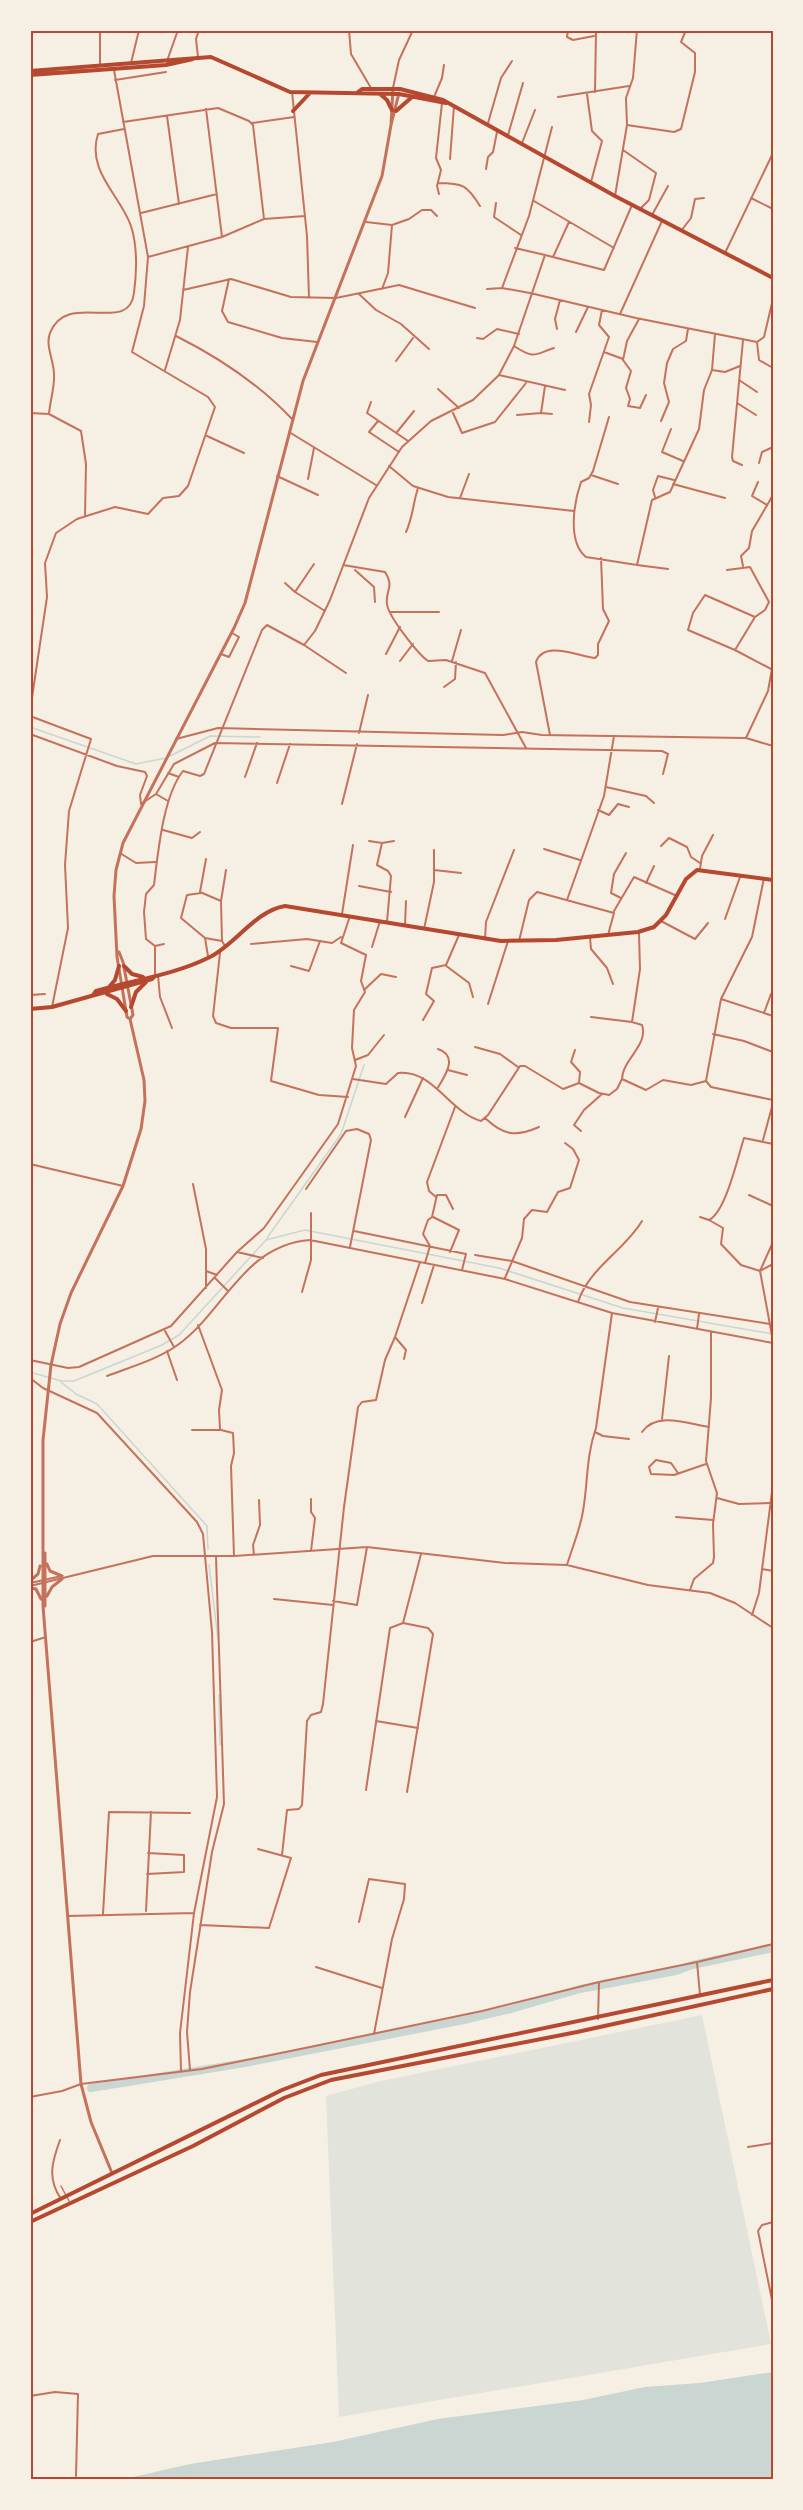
<svg xmlns="http://www.w3.org/2000/svg" width="803" height="2510" font-family="'Times New Roman',serif">
	<style>
		.green { fill: #e2e4dc }
		.water { fill: #c9d6d2 }
		.lines { fill: none; stroke-linecap: round; stroke-linejoin: round }
		.stream { stroke: #c9d6d2; stroke-width: 1.5 }
		.river { stroke: #c9d6d2; stroke-width: 8 }
		.pedestrian { stroke: #c5725c; stroke-width: 1.5 }
		.minor { stroke: #c5725c; stroke-width: 2 }
		.tertiary { stroke: #c5725c; stroke-width: 3 }
		.secondary { stroke: #b5482f; stroke-width: 4 }
		.trunk { stroke: #b5482f; stroke-width: 4 }
		.neatline { fill: none; stroke: #b5482f; stroke-width: 2 }
	</style>
	<rect width="100%" height="100%" fill="#f6efe4"/>
	<path class="green" d="M702 2015 771 2344 339 2417 326 2096 381 2081Z"/>
	<path class="water" d="M773 2372V2480H120L190 2464 333 2442 438 2419 583 2400 645 2387 700 2383Z"/>
	<g class="lines">
		<path class="stream" d="M30 727 136 764 166 758
			M170 756 210 736 260 737
			M267 1238 341 1134 364 1065
			M30 1372 61 1381H74L162 1345 179 1335 266 1240 305 1230 499 1268 623 1308 773 1334
			M61 1382 76 1394 97 1404 207 1526 208 1549
			M209 1565 218 1639
			M219 1695 220 1745"/>
		<path class="river" d="M91 2088 245 2063 459 2021 511 2009 580 1989 676 1971 692 1965 773 1948"/>
		<path class="pedestrian" d="M61 2186 69 2201"/>
		<path class="minor" d="M349 30 351 54 371 88
			M568 30 567 37 573 40 594 36
			M198 57 196 39 199 30
			M167 61 178 30
			M131 63 139 30
			M100 65V30
			M115 80 166 72
			M393 88 399 60 413 30
			M292 92 307 236 309 298
			M595 92 596 30
			M587 94 592 131 602 141 591 182
			M434 97 442 78 444 65
			M558 97 629 86
			M206 109 222 237
			M167 116 179 204
			M123 122 218 108 249 121 253 125 264 219
			M252 123 294 117
			M488 123 501 78 512 61
			M627 125 674 132 681 129 695 72V53L681 42 686 30
			M508 135 523 83
			M522 143 535 110
			M623 150 656 173 649 200 640 209
			M450 159 454 106
			M486 169 488 157 493 152 497 132
			M438 183C463 183 467 185 480 206
			M439 194 437 186 441 170 436 158 442 103
			M615 196 627 125 626 98 633 78 637 30
			M751 198 773 209
			M534 201 614 248
			M496 203 494 217 521 235
			M141 213 217 194
			M652 215 668 186
			M366 222 392 225 409 219 422 210H431L437 216
			M681 231 691 218 695 199 704 198
			M515 248 545 255
			M725 253 773 153
			M148 257 222 237 264 219 305 216
			M553 257 569 222
			M229 279 222 311 228 322 282 338 317 342
			M502 288 529 216 552 127
			M382 289 388 273 392 225
			M487 289 502 288 530 293 636 318 757 342 764 337 773 299
			M183 290 231 279 291 297 336 298 399 285 475 308
			M359 294 376 310 401 324 429 349
			M620 314 662 221
			M639 319 627 341 623 360 631 371 626 388 630 399 628 406 640 408 646 395
			M557 329 555 319 560 300
			M576 332 588 307
			M176 336C220 358 258 383 292 419
			M477 338 483 339 497 329 519 334
			M757 342 759 360 773 368
			M514 346C535 360 535 354 554 348
			M604 352 623 359
			M396 361 413 338
			M165 370 180 320 188 247
			M712 370 725 372 740 366
			M499 375 565 390
			M739 380 757 392
			M545 386 541 413 552 414
			M438 389 459 408
			M371 402 367 413 408 441
			M737 403 756 415
			M30 413 49 414 81 431 86 464 85 516
			M453 413 462 433 495 422 526 383
			M49 414C50 401 55 386 54 374 54 361 45 345 50 333 67 289 129 336 134 293 137 270 138 248 131 226 121 196 86 171 98 134L124 129
			M517 415 541 413
			M609 417 593 471 589 478 581 482C574 502 567 542 586 557L637 565
			M378 421 369 432 399 452
			M661 421 669 402 664 383 667 363 673 349 686 341 688 329
			M589 422 591 405 589 394 609 337 599 325 602 310
			M671 429 662 452 683 461
			M289 432 376 485
			M397 432 414 411
			M207 436 244 453
			M759 463 762 452 773 447
			M742 465 733 461 732 457 743 340
			M389 466 413 486 448 497 574 511
			M591 475 618 484
			M277 476 318 495
			M308 479 314 448
			M758 482 752 496 767 505
			M673 484 725 498
			M655 497 653 490 658 476 674 480
			M460 498 469 474
			M406 532C413 517 413 503 418 488
			M314 564 295 592 325 611
			M343 565 385 572C395 588 385 590 387 604 388 616 418 654 428 661L446 660 485 673 526 748
			M743 566 741 556 749 548 752 531 773 495
			M668 569 637 565 652 500 670 492 699 429 704 390 712 370 715 334
			M355 570 374 587 375 602
			M727 570 750 567 769 602 765 610 755 617
			M285 583 295 592
			M390 612H439
			M304 645 346 673
			M735 650 688 630 693 613 705 595 755 617 735 650 773 670
			M221 654 229 657 239 637 232 633
			M386 654 400 627
			M400 661 413 644
			M452 661 461 630
			M444 687 455 679 456 662
			M30 711 47 597 45 563 56 533 77 519 115 507 148 514 163 498 179 496 188 486 215 407 208 397 132 352 144 306 148 257 114 70
			M30 716 91 739 69 811 65 865 68 928 52 1007
			M359 733 368 695
			M30 734 117 766 145 772 147 776 140 795 141 804 156 794 174 764 215 743 662 751 668 754 663 774
			M550 735 536 662C543 640 578 656 595 658L598 655V644L609 621 603 609 601 558
			M746 738 768 691 772 669
			M176 739 218 728 503 735 522 732 542 735 746 738 773 746
			M168 773 179 777
			M245 777 257 743
			M277 783 290 744
			M606 787 646 796 654 803
			M156 794 168 801
			M342 804 357 744
			M598 810 609 815 618 804 629 807
			M163 830 192 838 200 832
			M369 841 382 843 377 865 388 871 391 876 387 922
			M382 843 394 841
			M661 846 669 838 687 847 691 857 700 863
			M544 849 580 860
			M120 853 136 863 155 862
			M206 859 200 892 221 901
			M700 869 702 856 713 835
			M434 870 461 873
			M646 883 654 866
			M359 886 391 892
			M201 893 187 895 181 918 205 938 222 941
			M621 898 611 893 614 874 626 853
			M567 900 604 796 614 736
			M614 911 634 877 677 896
			M342 914 353 845
			M725 919 740 877
			M661 921 695 939 708 923
			M405 925 406 901
			M424 929 434 882V850
			M639 933 640 969 632 1022 642 1025C649 1045 622 1060 622 1079L646 1090 663 1080 691 1085 706 1081
			M590 937 591 949 607 968 613 984
			M205 938 208 956
			M485 939 486 922 514 850
			M519 941 529 900 537 892 614 913 608 935
			M164 944 155 946 146 939 144 912 146 894 154 885C158 853 163 796 183 771L200 776 204 774 262 630 267 625 304 645 315 631 330 600 369 498 402 447 431 421 473 400 499 375 514 346 545 255 604 270 632 205
			M251 944 307 939 332 943 341 937
			M225 946 222 941 221 901 226 870
			M372 947 380 921
			M220 953 213 1016 216 1023 231 1028H278L271 1081 319 1095 348 1097
			M445 965 469 983 473 997
			M291 966 309 971 320 941
			M158 975 160 997 172 1028
			M155 976V946
			M364 990 381 974 396 977
			M30 995 45 994
			M721 999 773 1016
			M488 1004 508 941
			M764 1013 771 994
			M591 1017 632 1022
			M423 1020 434 1001 426 994 432 968 446 965 459 935
			M713 1034 744 1041 773 1052
			M475 1047 500 1054 518 1067
			M575 1050 571 1062 580 1072 579 1083
			M355 1060 368 1055 384 1035
			M448 1070 467 1075
			M353 1079 386 1084 398 1073C433 1069 449 1112 481 1121L488 1115 520 1066H525L563 1089 579 1083 599 1093 609 1095 617 1089 622 1079
			M706 1081 721 999 752 937 764 878
			M706 1081 711 1087 773 1100
			M437 1089C445 1076 459 1056 438 1049
			M405 1117 423 1078
			M485 1118C504 1136 516 1137 539 1127
			M581 1131 574 1125 584 1110 602 1094
			M763 1140 773 1103
			M30 1164 123 1186
			M193 1184 206 1249V1288
			M306 1189 346 1131 357 1129 369 1134 371 1140 350 1247
			M749 1195 773 1206
			M436 1197 429 1191 427 1182 455 1107
			M433 1217 459 1230 450 1252
			M700 1217 709 1220C726 1212 738 1156 744 1138L773 1144
			M709 1220 723 1228 721 1244 741 1265 760 1271 773 1264
			M354 1231 466 1254 462 1270
			M773 1242 760 1271 773 1341
			M237 1252 263 1258
			M475 1255 512 1261 630 1302 770 1324
			M425 1263 430 1246 423 1234 428 1220 432 1217 437 1195H446L453 1209
			M206 1271 217 1275
			M215 1278 228 1291
			M505 1278 522 1238 524 1219 532 1210 547 1212 558 1192 570 1188 579 1160 573 1149 565 1143
			M302 1292 311 1260V1213
			M578 1302C589 1268 624 1251 642 1221
			M422 1303 434 1265
			M655 1322 658 1308
			M198 1325 222 1390 219 1410 220 1429
			M697 1329 699 1314
			M165 1331 174 1347
			M167 1351 177 1380
			M404 1359 406 1350 395 1337 420 1262
			M30 1360 68 1368 79 1367 171 1326 237 1252 264 1228 338 1124 356 1066 352 1048 354 1010 365 992 361 981 366 955 341 943 350 916
			M107 1376C130 1367 159 1359 179 1344 225 1310 244 1245 310 1240L505 1279 612 1313 773 1343
			M30 1378 43 1388 97 1413 197 1522 203 1534 212 1632 217 1797 194 1913 180 2033 181 2072
			M662 1419 669 1356
			M192 1430H221L233 1433 234 1453 231 1466 234 1556
			M595 1432 603 1436 629 1439
			M642 1432C657 1411 688 1424 709 1427
			M678 1473 671 1463 656 1460 649 1467 651 1474 674 1475 706 1464
			M717 1498 739 1504 773 1503
			M676 1517 713 1520
			M311 1551 315 1518 311 1512V1499
			M254 1555 253 1545 260 1525 259 1500
			M567 1565C572 1548 580 1530 583 1511 588 1483 586 1456 596 1428L612 1313
			M762 1569 773 1571
			M30 1583 62 1576
			M30 1586 153 1556H234L367 1547 505 1563 567 1565 648 1585 710 1593 735 1603 773 1628
			M690 1590 694 1579 713 1563 714 1557 713 1524 717 1493 706 1461 711 1398V1332
			M274 1599 333 1605
			M333 1601 357 1605 367 1547
			M752 1615 759 1593 773 1484
			M403 1623 421 1554
			M30 1642 46 1637
			M376 1721 418 1728
			M366 1790 390 1628 403 1623 428 1628 433 1634 407 1792
			M282 1855 287 1810 299 1809 302 1805 307 1721 311 1715 321 1712 323 1704 344 1507 358 1407 362 1402 376 1400 385 1360 395 1337
			M147 1874 184 1872V1855L148 1853
			M146 1911 151 1812
			M103 1914 109 1812 190 1813
			M68 1916 194 1913
			M359 1922 369 1879 405 1884 404 1899 392 1939 374 2034
			M200 1925 269 1928 291 1858 258 1849
			M316 1967 382 1988
			M700 1995 697 1962 773 1944
			M598 2019 599 1982 697 1962
			M190 2070 187 2032 190 1992 212 1852 224 1804 216 1557
			M30 2097 62 2091 81 2084 202 2069 310 2047 482 2011 599 1982
			M60 2140C52 2162 47 2178 61 2199
			M748 2147 773 2143
			M772 2300 758 2231 762 2225 773 2222
			M30 2396 55 2392 78 2394 76 2476"/>
		<path class="tertiary" d="M391 125 399 93
			M119 952 123 962 133 1015 130 1019
			M47 1564 50 1571 62 1576
			M30 1581 38 1574 40 1566
			M30 1588 36 1589 41 1599
			M47 1596 52 1587 62 1579
			M45 1606V1553
			M112 2173 91 2122 81 2084 43 1606V1440L51 1365 60 1324 71 1293 123 1186 141 1129 145 1101 144 1080 130 1019 127 1017 117 957 114 896 116 870 123 843 234 628 245 603 303 381 382 176 391 125 393 88"/>
		<path class="secondary" d="M30 71 211 57 290 92 399 94 446 103
			M30 75 166 65 193 59
			M358 92 362 89H400L443 100 615 196 773 278
			M380 94 387 100 392 110
			M293 111 309 94
			M396 111 412 97
			M124 966 132 974 143 977
			M109 987 115 980 119 966
			M107 994 117 999 126 1011
			M93 995 96 991C134 980 174 975 210 957 236 944 255 911 285 906L501 941 556 940 638 932 654 927 666 915 686 879 697 870 773 880
			M131 1007 136 992 146 982
			M30 1009 52 1007 152 979 155 976"/>
		<path class="trunk" d="M30 2214 282 2090 321 2075 773 1980
			M30 2222 193 2146 284 2098 331 2080 577 2032 773 1989"/>
	</g>
	<rect width="803" height="2510" fill="none" stroke="#f6efe4" stroke-width="63"/>
	<rect x="32" y="32" width="740" height="2446" class="neatline"/>
</svg>
